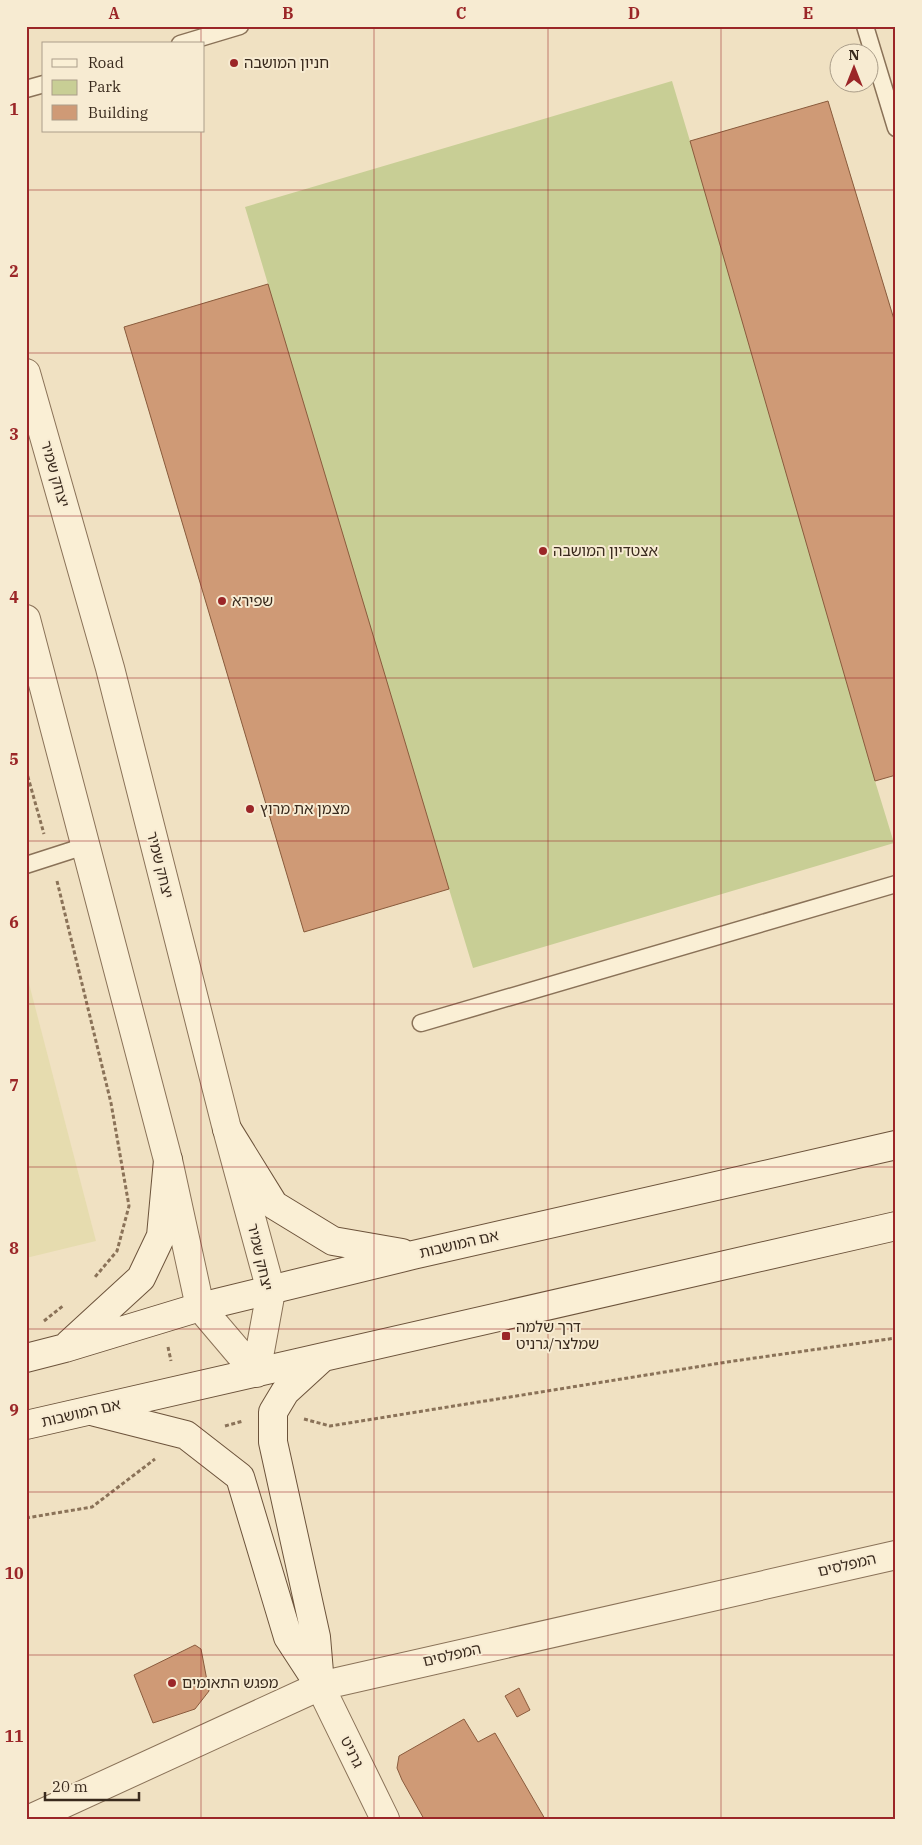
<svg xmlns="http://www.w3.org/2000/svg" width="922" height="1845" font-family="'IBM Plex Serif','Noto Sans Hebrew',serif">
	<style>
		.farmland { fill: #e6dcaf }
		.green { fill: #c8ce95 }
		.building { fill: #cf9a76; stroke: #8a5b3d }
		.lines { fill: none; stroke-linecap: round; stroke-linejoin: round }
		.lane-casing { stroke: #8a7258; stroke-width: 19 }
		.street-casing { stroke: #8a7258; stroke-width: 30 }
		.secondary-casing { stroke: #6c533b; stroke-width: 30 }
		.path { stroke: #8a7258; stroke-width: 3; stroke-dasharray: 4 2.5; stroke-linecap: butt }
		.lane { stroke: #faefd5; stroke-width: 16 }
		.street { stroke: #faefd5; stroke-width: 28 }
		.secondary { stroke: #faefd5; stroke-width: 28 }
		.grid { fill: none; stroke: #9b2628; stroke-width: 1; stroke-opacity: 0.55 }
		.poi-dot { fill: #9b2628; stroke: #f7ebd2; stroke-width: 2 }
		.labels { text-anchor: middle; stroke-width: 4; stroke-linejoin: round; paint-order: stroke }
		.poi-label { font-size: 15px; fill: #392a1d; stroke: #f7ebd2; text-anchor: start }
		.street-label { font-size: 15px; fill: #392a1d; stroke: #f7ebd2 }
		.neatline { fill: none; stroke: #9b2628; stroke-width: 2 }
		.grid-label { font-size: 16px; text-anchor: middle; font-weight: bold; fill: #9b2628 }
	</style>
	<rect width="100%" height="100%" fill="#f0e1c2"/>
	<path class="farmland" d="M26 972 96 1241 26 1258Z"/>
	<path class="green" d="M672 81 690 141 828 101 896 326 875 781 894 843 473 968 449 889 304 932 124 327 268 284 245 207Z"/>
	<path class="building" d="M828 101 896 326V775L875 781 690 141Z
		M268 284 449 889 304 932 124 327Z
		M195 1645 201 1649 209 1691 195 1709 153 1723 134 1675Z
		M519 1688 530 1710 517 1717 505 1696Z
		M464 1719 478 1742 495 1733 545 1819H424L402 1780 397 1768 399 1756Z"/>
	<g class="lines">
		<g class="lane-casing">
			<path id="lane" d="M865 26 896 128
				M180 44 240 26
				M26 89 44 84
				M26 865 85 846
				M421 1023 896 884"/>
		</g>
		<g class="street-casing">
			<path id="street" d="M26 373 110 668 227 1129 271 1291 256 1373
				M26 619 168 1160 200 1307 256 1373
				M320 1686 385 1819
				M30 1819 320 1686 896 1555"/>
		</g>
		<g class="secondary-casing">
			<path id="secondary" d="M227 1129 274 1205 333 1241 402 1253
				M69 1344 141 1278 161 1236 168 1160
				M26 1358 65 1348 200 1307 413 1255 896 1145
				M95 1412 186 1435 240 1477 288 1637 320 1686
				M26 1425 896 1226
				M320 1684 316 1637 273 1442V1412L285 1392 321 1359"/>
		</g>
		<path class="path" d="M26 770 44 834
			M57 881 111 1103 129 1206 117 1251 95 1277
			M44 1321 64 1305
			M168 1347 171 1361
			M304 1419 330 1426 727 1362 896 1338
			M225 1426 243 1421
			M26 1518 92 1507 155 1459"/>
		<use href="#lane" class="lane"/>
		<use href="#street" class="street"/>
		<use href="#secondary" class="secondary"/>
	</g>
	<path class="grid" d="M201 26V44M374 26V1819M548 26V1819M721 26V1819M201 131V1819M26 190H896M26 353H896M26 516H896M26 678H896M26 841H896M26 1004H896M26 1167H896M26 1329H896M26 1492H896M26 1655H896"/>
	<g class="poi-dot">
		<circle cx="234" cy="63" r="5"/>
		<circle cx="543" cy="551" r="5"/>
		<circle cx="222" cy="601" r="5"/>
		<circle cx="250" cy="809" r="5"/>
		<rect x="501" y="1331" width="10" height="10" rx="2.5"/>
		<circle cx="172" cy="1683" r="5"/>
	</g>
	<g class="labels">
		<g class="poi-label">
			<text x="244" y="68">חניון המושבה</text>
			<text x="553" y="556">אצטדיון המושבה</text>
			<text x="232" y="606">שפירא</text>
			<text x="260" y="814">מצמן את מרוץ</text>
			<text x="516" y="1332">דרך שלמה<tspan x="516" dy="17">שמלצר/גרניט</tspan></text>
			<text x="182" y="1688">מפגש התאומים</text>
		</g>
		<g class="street-label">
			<text transform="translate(55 474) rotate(74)" y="5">יצחק שמיר</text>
			<text transform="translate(160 865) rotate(76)" y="5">יצחק שמיר</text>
			<text transform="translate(459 1244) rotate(-13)" y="5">אם המושבות</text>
			<text transform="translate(260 1257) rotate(77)" y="5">יצחק שמיר</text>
			<text transform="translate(81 1413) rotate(-13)" y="5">אם המושבות</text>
			<text transform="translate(847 1565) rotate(-13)" y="5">המפלסים</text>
			<text transform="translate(452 1655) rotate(-13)" y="5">המפלסים</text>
			<text transform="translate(352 1752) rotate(64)" y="5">גרניט</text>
		</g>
	</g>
	<rect width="922" height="1845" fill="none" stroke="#f7ebd2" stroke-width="55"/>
	<rect x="42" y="42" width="162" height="90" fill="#f7ebd2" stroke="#ab9e8a"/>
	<rect x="52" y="59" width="25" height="8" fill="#faefd5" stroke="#ab9e8a"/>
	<text x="88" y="68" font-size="15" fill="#392a1d">Road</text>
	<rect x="52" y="80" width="25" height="15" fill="#c8ce95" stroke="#ab9e8a"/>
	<text x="88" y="92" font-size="15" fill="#392a1d">Park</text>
	<rect x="52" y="105" width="25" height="15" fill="#cf9a76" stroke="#ab9e8a"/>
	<text x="88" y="118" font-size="15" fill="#392a1d">Building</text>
	<g transform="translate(854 68)"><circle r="24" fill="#f7ebd2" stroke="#ab9e8a"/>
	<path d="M0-4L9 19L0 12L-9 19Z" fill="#9b2628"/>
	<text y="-8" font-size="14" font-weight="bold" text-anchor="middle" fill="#392a1d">N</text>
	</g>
	<path d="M45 1792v8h94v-8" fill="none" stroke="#392a1d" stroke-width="2.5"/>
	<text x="52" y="1792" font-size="15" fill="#392a1d" stroke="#f7ebd2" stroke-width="4" paint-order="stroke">20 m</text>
	<rect x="28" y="28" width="866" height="1790" class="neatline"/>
	<g class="grid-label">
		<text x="114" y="19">A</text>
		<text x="288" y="19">B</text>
		<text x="461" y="19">C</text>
		<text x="634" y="19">D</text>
		<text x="808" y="19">E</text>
		<text x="14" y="115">1</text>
		<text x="14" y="277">2</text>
		<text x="14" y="440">3</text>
		<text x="14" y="603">4</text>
		<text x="14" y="765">5</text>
		<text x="14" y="928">6</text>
		<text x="14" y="1091">7</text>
		<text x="14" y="1254">8</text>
		<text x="14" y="1416">9</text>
		<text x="14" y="1579">10</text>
		<text x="14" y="1742">11</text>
	</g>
</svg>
